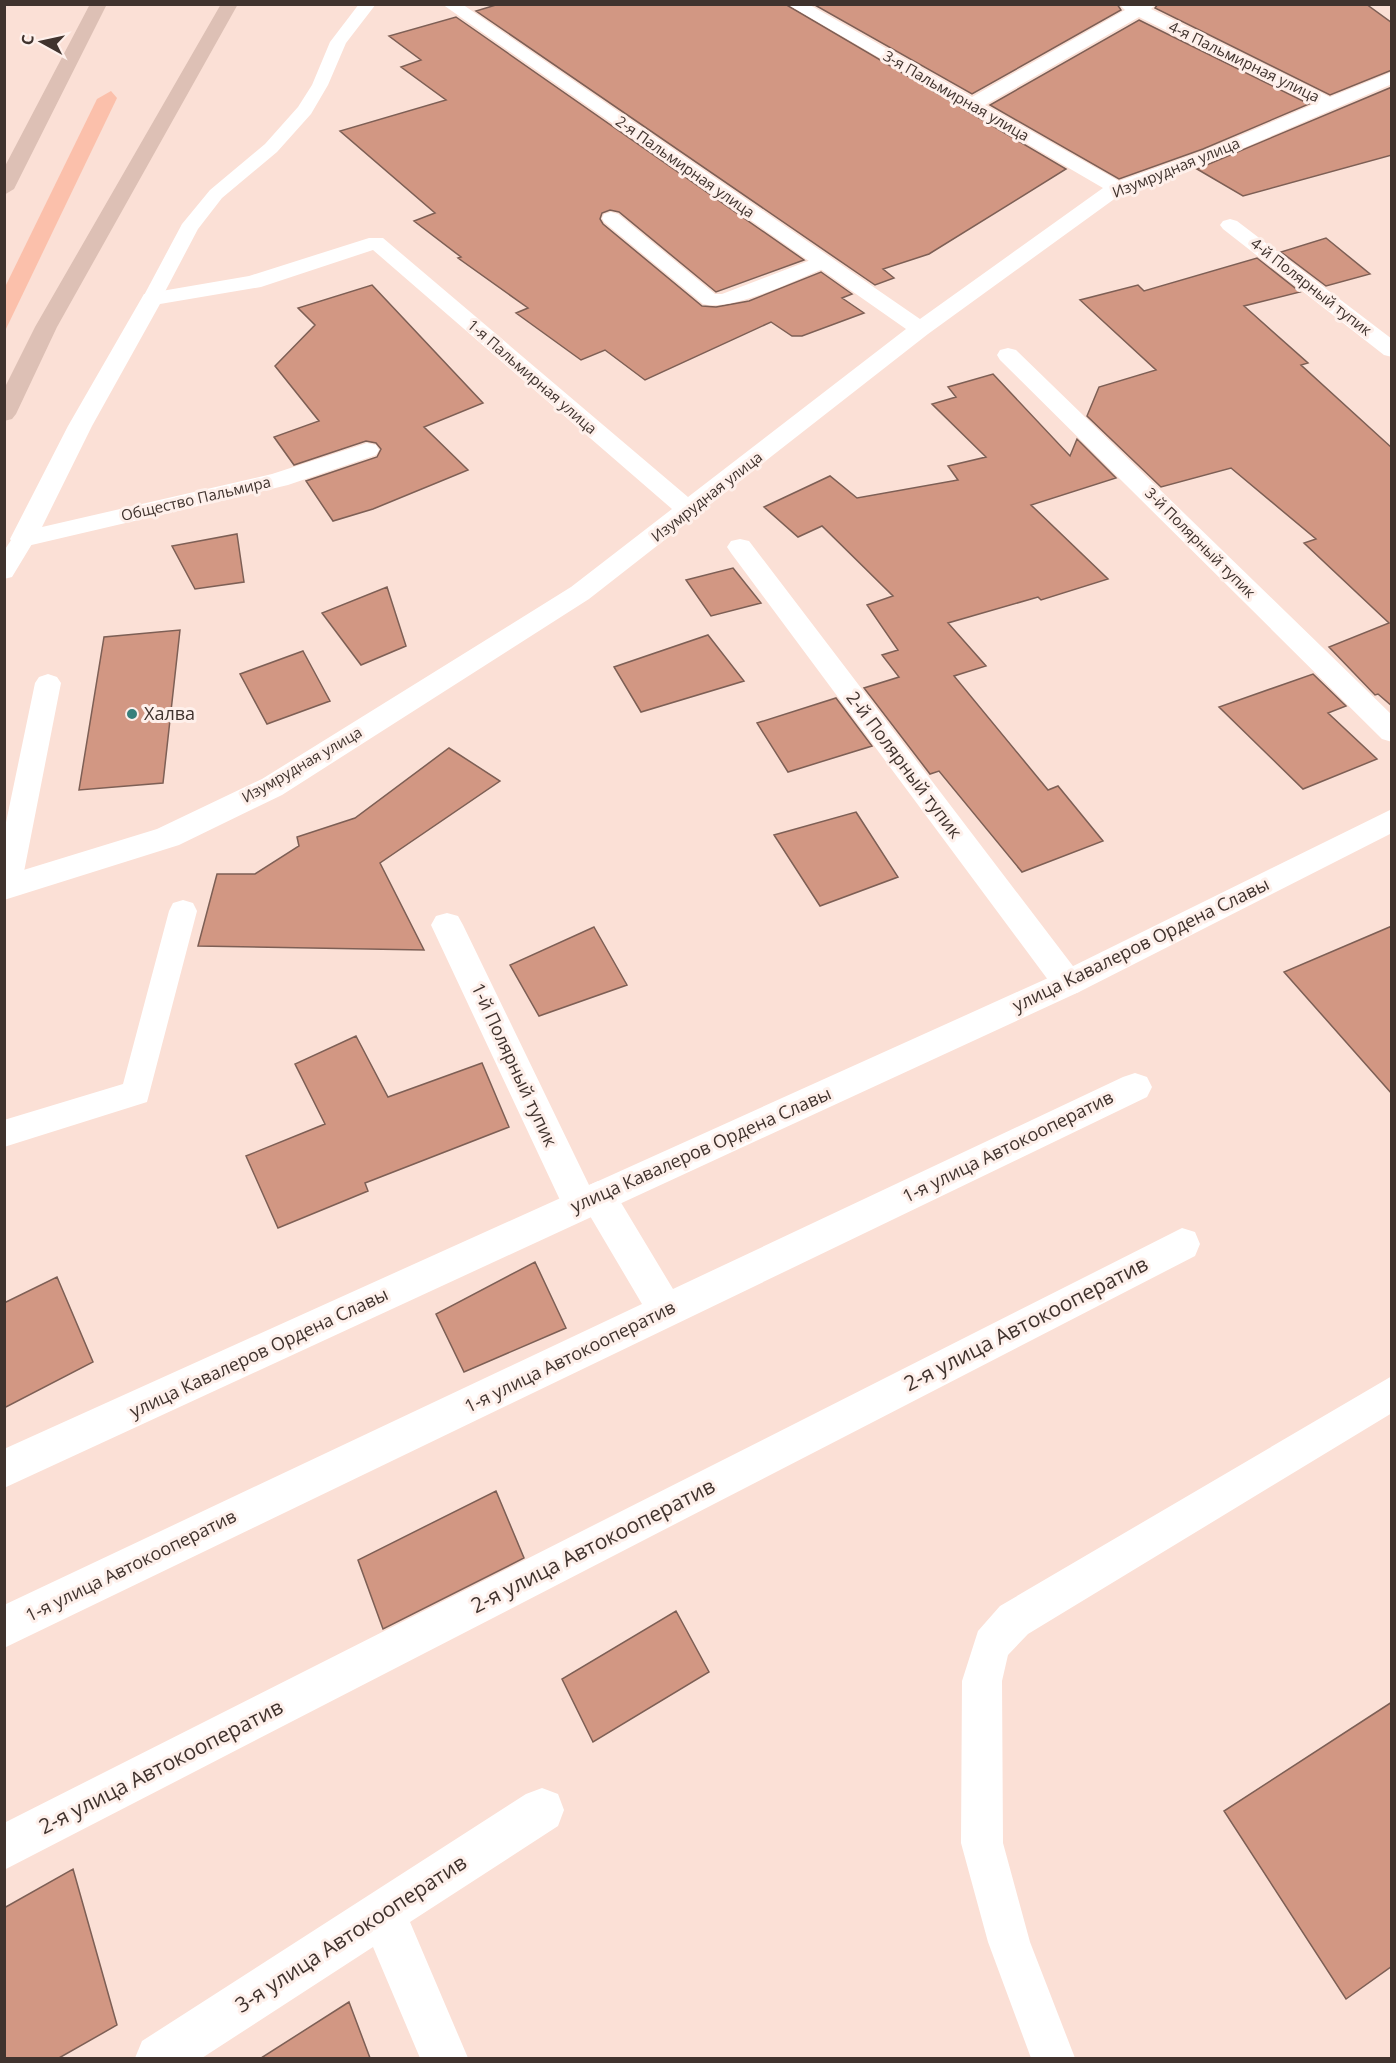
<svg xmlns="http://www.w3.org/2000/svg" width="1396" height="2063" font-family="'Open Sans',sans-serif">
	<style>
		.green { fill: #fbc0ab }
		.building { fill: #d29783; stroke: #7d5f55; stroke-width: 1.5 }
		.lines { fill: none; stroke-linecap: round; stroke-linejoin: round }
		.lane { fill: #fff; fill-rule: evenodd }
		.street { fill: #fff; fill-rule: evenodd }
		.secondary { fill: #fff; fill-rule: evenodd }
		.primary { fill: #ddc0b5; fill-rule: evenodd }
		.poi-dot { fill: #38807c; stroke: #fef0eb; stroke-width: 2 }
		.labels { text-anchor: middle; stroke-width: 6; stroke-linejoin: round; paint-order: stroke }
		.far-street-label { font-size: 15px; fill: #40332e; stroke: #fef0eb }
		.poi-label { font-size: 18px; fill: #40332e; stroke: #fef0eb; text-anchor: start }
		.street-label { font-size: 18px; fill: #40332e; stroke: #fef0eb }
		.near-street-label { font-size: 21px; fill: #40332e; stroke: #fef0eb }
	</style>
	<rect width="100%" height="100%" fill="#fbe0d6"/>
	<path class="green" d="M111 91 117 98 5 331V287L97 99Z"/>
	<path class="building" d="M499 4H785L1066 169 929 254 883 269 894 278 875 285 476 11Z
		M813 4H1117L1121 10 972 94Z
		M1158 4H1366L1392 23V70L1330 95 1155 8Z
		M456 17 804 260 716 292 619 212 610 210 602 213 600 219 603 224 702 306 716 307 749 301 821 272 852 294 842 298 864 313 802 336H792L771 322 645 380 605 350 581 360 516 313 528 308 458 258 461 257 414 221 435 213 340 131 446 100 401 67 421 60 389 36Z
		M1139 20 1309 104 1203 149 1119 179 990 105Z
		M1392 87V155L1243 196 1197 169Z
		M1326 238 1370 274 1326 286 1281 252Z
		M1257 258 1300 292 1244 306 1308 363 1301 365 1392 448V706L1378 694 1375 695 1329 647 1389 623 1304 543 1316 539 1231 468 1161 487 1087 416 1099 387 1156 370 1080 300 1138 285 1144 291Z
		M372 285 483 403 424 427 468 470 373 509 333 521 306 481 377 457 381 449 376 443 366 441 294 465 274 437 319 421 275 366 315 325 298 308Z
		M993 374 1070 456 1077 439 1116 478 1031 505 1108 579 1041 600 1038 597 948 623 986 666 954 676 1048 790 1058 786 1103 841 1022 872 939 771 930 774 864 688 899 677 882 655 898 650 867 605 893 596 822 526 798 537 764 507 830 476 857 498 958 480 948 466 986 457 932 404 956 397 948 387Z
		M237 534 244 582 195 589 172 546Z
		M733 568 761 603 711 616 686 580Z
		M387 587 406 646 361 665 322 613Z
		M180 630 163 783 79 790 104 637Z
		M708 635 744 681 641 712 614 667Z
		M303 651 330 701 267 724 240 674Z
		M1313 674 1346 706 1328 713 1377 759 1303 789 1219 707Z
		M836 698 872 746 788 772 757 723Z
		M449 748 500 781 380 863 424 950 198 946 217 874H255L299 846 297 837 355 818Z
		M856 812 898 877 820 906 774 835Z
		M1392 926V1094L1284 972Z
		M594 927 627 985 539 1016 510 965Z
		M356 1036 388 1097 482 1063 509 1127 365 1183 368 1191 278 1228 246 1156 325 1124 295 1064Z
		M535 1262 566 1328 464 1372 436 1314Z
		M57 1277 93 1362 4 1408V1303Z
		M496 1491 524 1558 383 1629 358 1560Z
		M676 1611 709 1672 593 1742 562 1679Z
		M1392 1702V1966L1346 1999 1224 1811Z
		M73 1869 117 2025 59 2058H4V1908Z
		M349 2002 370 2058H261Z"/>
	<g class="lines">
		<path class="lane" d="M359 4H376L346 43 328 85 311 114 277 152 222 198 198 229 159 303H145L142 299 182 224 210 190 265 144 298 107 312 85 330 42Z
			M611 212 618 214 715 294H722L816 258 823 256 833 262 830 266C799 278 733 312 703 304L604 222 602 218 604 214Z
			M23 532 31 534 35 539 12 577 4 579V551L15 534Z
			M48 674 57 677 61 683 21 887 17 895 4 897V832L35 683 39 677Z
			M183 900 193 903 197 911 147 1102 4 1147V1120L123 1084 169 911 173 903Z
			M1392 1376V1413L1028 1634 1008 1655 1002 1681 1003 1843 1030 1942 1075 2058H1031L988 1942 961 1843 962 1681 978 1631 1000 1606Z"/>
		<path class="street" d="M442 4H462L920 319 1103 188 787 4H808L972 97 1125 10 1119 4H1156L1151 9 1330 97 1392 72V84L1218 159 1124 192 928 334 589 599 282 795 179 845 4 900V876L157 829 262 779 571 587 672 509 373 250 261 287 160 304 92 426 42 527 272 474 367 443 376 445 379 450 376 455 288 485 23 547 14 545 10 539 68 426 144 294 249 276 369 238H383L688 497 906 329ZM1139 17 1314 104 1204 151 1119 181 985 105Z
			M1230 219 1237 221 1392 339V357L1384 355 1223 229 1220 225 1223 221Z
			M1008 348 1016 350 1392 715V742L1382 739 1000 360 997 355 1000 350Z
			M740 539 749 541 1079 974 1084 983 1079 992 1068 996 1057 992 731 553 727 547 731 541Z
			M447 913 458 916 463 925 589 1185 598 1181 611 1186 673 1289 1123 1077 1135 1073 1147 1077 1152 1087 1147 1097 4 1648V1605L642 1304 590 1216 580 1220 567 1215 431 925 436 916Z
			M1182 1228 1195 1232 1200 1244 1195 1256 4 1870V1823Z
			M542 1788 558 1794 564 1810 558 1826 410 1922 468 2058H420L373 1947 202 2058H135L142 2041 526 1794Z"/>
		<path class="secondary" d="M1392 809V833L1079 992 4 1488V1449L1057 974Z"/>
		<path class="primary" d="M90 4H107L14 189 4 195V168Z
			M221 4H238L57 327 16 414 12 419 4 421V389L35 327Z"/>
	</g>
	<circle class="poi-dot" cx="132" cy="714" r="6"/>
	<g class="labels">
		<g class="far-street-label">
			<text transform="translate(1244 62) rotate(26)" y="5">4-я Пальмирная улица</text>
			<text transform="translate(956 96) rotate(30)" y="5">3-я Пальмирная улица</text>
			<text transform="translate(685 167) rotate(35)" y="5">2-я Пальмирная улица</text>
			<text transform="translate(1176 168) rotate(-22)" y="5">Изумрудная улица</text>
			<text transform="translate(1311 287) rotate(38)" y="5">4-й Полярный тупик</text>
			<text transform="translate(532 377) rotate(41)" y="5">1-я Пальмирная улица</text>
			<text transform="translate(707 497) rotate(-38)" y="5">Изумрудная улица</text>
			<text transform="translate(196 499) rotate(-13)" y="5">Общество Пальмира</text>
			<text transform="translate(1200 543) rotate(45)" y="5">3-й Полярный тупик</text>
			<text transform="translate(302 765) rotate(-30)" y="5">Изумрудная улица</text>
		</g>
		<g class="poi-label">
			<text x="144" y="720">Халва</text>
		</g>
		<g class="street-label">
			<text transform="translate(904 765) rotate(53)" y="6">2-й Полярный тупик</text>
			<text transform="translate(1141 945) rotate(-26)" y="6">улица Кавалеров Ордена Славы</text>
			<text transform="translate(514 1065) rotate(65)" y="6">1-й Полярный тупик</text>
			<text transform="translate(1008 1147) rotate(-26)" y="6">1-я улица Автокооператив</text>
			<text transform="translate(701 1150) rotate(-24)" y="6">улица Кавалеров Ордена Славы</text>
			<text transform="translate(259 1353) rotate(-25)" y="6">улица Кавалеров Ордена Славы</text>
			<text transform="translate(570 1357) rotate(-26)" y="6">1-я улица Автокооператив</text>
			<text transform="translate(131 1566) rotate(-26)" y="6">1-я улица Автокооператив</text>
		</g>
		<g class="near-street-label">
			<text transform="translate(1026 1324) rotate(-27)" y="7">2-я улица Автокооператив</text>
			<text transform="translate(593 1546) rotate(-27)" y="7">2-я улица Автокооператив</text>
			<text transform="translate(161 1767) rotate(-27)" y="7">2-я улица Автокооператив</text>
			<text transform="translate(351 1934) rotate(-33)" y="7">3-я улица Автокооператив</text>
		</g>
	</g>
	<rect width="1396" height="2063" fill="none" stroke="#40332e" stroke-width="12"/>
	<g transform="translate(42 42) rotate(278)" stroke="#fef0eb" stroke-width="4.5" paint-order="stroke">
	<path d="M0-4.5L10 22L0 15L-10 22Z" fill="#40332e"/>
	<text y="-9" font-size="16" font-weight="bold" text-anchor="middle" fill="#40332e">С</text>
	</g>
</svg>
